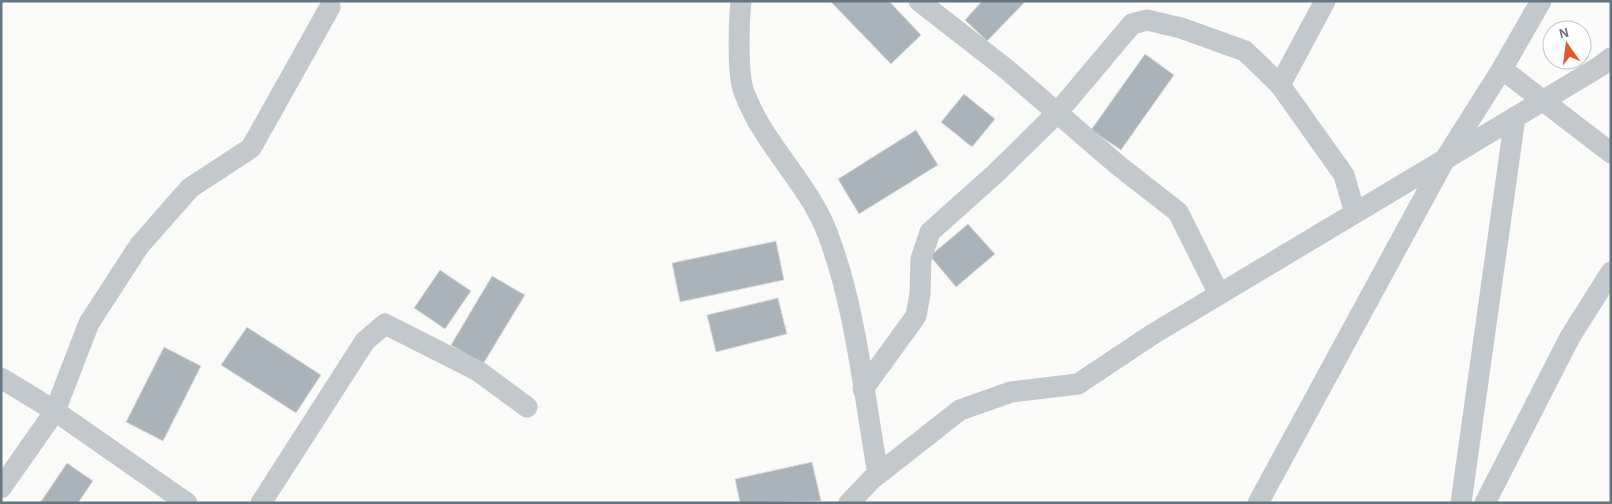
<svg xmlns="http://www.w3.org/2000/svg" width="1612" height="504" font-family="'Alegreya Sans',sans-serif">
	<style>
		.building { fill: #aab3b9; stroke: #dcdcda }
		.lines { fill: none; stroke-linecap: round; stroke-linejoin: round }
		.street { stroke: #c3c8cc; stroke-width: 21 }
	</style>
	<rect width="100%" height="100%" fill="#fafaf8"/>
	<path class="building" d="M830 1H889L921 35 891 64Z
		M982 1H1022L1024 3 987 41 965 20Z
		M1145 54 1174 75 1121 150 1091 130Z
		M964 94 995 119 972 147 941 122Z
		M916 130 938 165 859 214 838 179Z
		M968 224 995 254 956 287 930 256Z
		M776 241 784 280 680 302 672 263Z
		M440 270 471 291 445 329 414 308Z
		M492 276 525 295 483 364 451 345Z
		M778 298 787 334 716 352 707 315Z
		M247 327 321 375 296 413 221 365Z
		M164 347 201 366 163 441 126 422Z
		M812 462 821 501 740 503 735 479Z
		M67 463 93 481 78 503H40Z"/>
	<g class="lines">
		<path class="street" d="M741 1C739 21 737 75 744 92 763 144 807 181 827 232 856 307 864 396 878 474
			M919 1 1005 68 1119 166 1178 212 1219 294
			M1502 69 1611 153
			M1280 85 1325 1
			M1 378 55 411 187 503
			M863 389 916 316 920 294 921 259 930 232 996 173 1057 113 1132 24 1147 20 1181 28 1245 51 1280 85 1344 175 1355 213
			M1 488 55 411 89 323 139 246 190 188 251 148 330 7
			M261 503 365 341 385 324 478 371 527 407
			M849 503 872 479 960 410 1011 392 1078 384 1153 334 1599 67 1611 58
			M1258 503 1445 159 1502 69 1541 1
			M1461 503 1515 117
			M1485 503 1570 337 1611 272"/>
	</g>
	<rect width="1612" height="504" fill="none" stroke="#657683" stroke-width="5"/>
	<g transform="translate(1567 45) rotate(346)"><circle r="24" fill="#ffffff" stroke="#c1c8cd"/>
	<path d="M0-4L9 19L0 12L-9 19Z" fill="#e4572e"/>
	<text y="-8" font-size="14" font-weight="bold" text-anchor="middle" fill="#657683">N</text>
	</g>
</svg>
